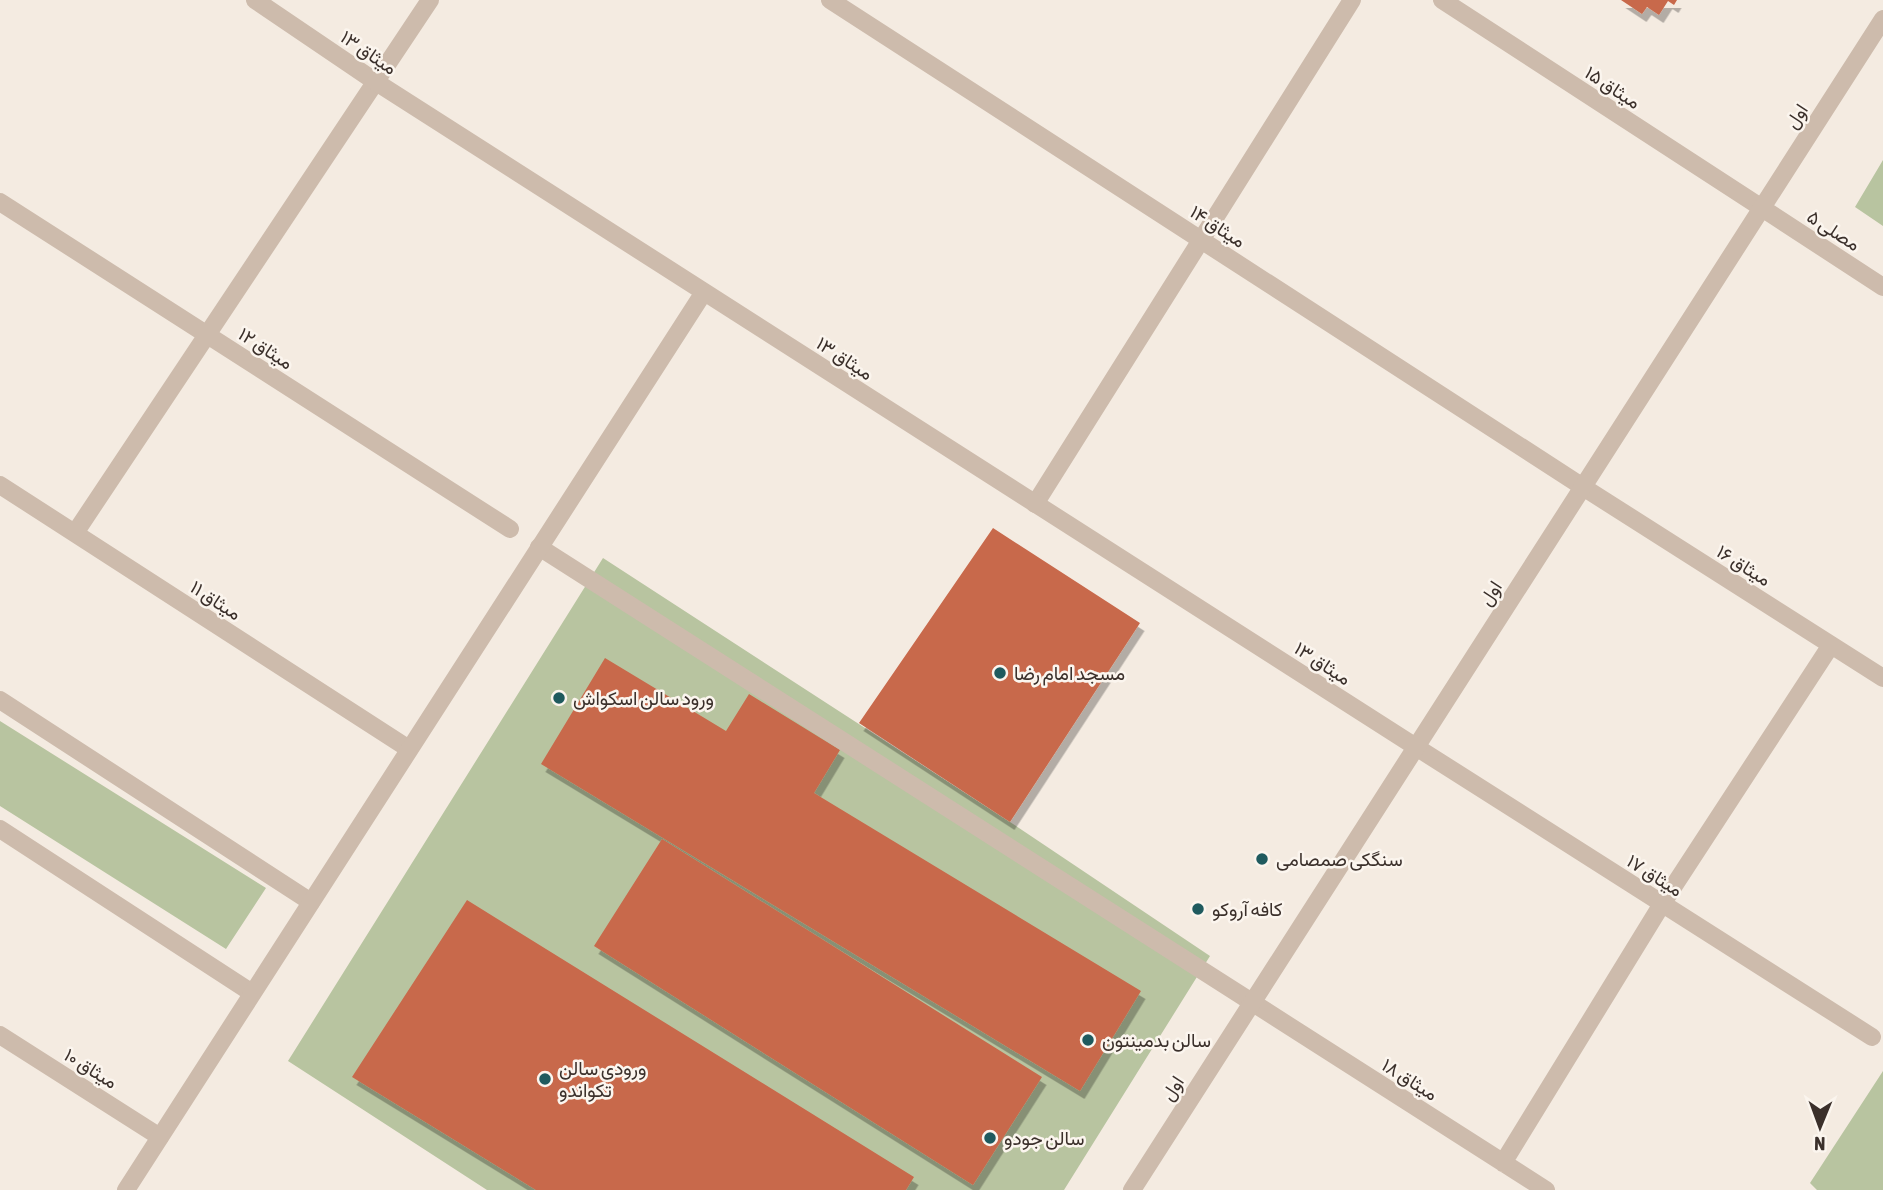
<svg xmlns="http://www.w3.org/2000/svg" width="1883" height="1190" font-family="'Asap Condensed',Vazirmatn,sans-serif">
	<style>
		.green { fill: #b8c4a0 }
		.building { fill: #c8694b; filter: url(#shadow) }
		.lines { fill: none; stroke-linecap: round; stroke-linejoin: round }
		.minor { stroke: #cdbbac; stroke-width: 18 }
		.tertiary { stroke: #cdbbac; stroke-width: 18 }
		.poi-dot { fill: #1f5a5e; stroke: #fbf5ee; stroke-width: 2.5 }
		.labels { text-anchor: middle; stroke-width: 5; stroke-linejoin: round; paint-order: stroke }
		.street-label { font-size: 19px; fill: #3b302b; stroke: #fbf5ee }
		.poi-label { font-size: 19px; fill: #3b302b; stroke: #fbf5ee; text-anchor: start }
	</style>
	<defs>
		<filter id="shadow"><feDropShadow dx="4.5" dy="8" stdDeviation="0" flood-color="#0004"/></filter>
	</defs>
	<rect width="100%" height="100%" fill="#f4ebe1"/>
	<path class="green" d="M1883 160V226L1855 207Z
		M603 558 1010 822 1210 956 1064 1190H487L288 1061Z
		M0 721 266 888 226 949 0 806Z
		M1883 1071V1190H1817L1810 1183Z"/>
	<path class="building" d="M1621 0H1677L1674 5 1668 1 1659 15 1647 7 1642 14Z
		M993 528 1140 623 1010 822 859 723Z
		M605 658 726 731 749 694 840 750 814 793 1141 991 1080 1091 541 764Z
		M662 839 1042 1077 973 1185 594 946Z
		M467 900 914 1177 906 1190H536L352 1077Z"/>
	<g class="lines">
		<path class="minor" d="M830 0 1583 487 1883 678
			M1442 0 1762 208
			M0 202 510 529
			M0 485 409 749
			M1035 504 1352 0
			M75 533 430 0
			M539 547 1546 1190
			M0 700 311 902
			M1416 747 1872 1037
			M0 829 252 993
			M0 1035 160 1137
			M1503 1163 1662 904 1831 645"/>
		<path class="tertiary" d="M255 0 376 82 1416 747
			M1762 208 1883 287
			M126 1190 704 292
			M1132 1190 1883 19"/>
	</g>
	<g class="poi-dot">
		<circle cx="1000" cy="673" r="7"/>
		<circle cx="559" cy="698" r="7"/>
		<circle cx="1262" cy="859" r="7"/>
		<circle cx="1198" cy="909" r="7"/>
		<circle cx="1088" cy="1040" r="7"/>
		<circle cx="545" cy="1079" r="7"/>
		<circle cx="990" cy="1138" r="7"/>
	</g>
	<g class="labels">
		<g class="street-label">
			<text transform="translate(369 52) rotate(34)" y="7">میثاق ۱۳</text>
			<text transform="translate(1613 87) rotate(33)" y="7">میثاق ۱۵</text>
			<text transform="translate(1796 116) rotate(-57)" y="7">اول</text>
			<text transform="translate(1218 226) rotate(33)" y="7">میثاق ۱۴</text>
			<text transform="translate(1834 230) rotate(33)" y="7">مصلی ۵</text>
			<text transform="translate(266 348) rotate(33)" y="7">میثاق ۱۲</text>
			<text transform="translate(845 358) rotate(33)" y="7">میثاق ۱۳</text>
			<text transform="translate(1744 565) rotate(32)" y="7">میثاق ۱۶</text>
			<text transform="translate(1490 593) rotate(-57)" y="7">اول</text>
			<text transform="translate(216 600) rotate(33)" y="7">میثاق ۱۱</text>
			<text transform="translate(1323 663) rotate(33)" y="7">میثاق ۱۳</text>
			<text transform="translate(1655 875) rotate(32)" y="7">میثاق ۱۷</text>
			<text transform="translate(91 1068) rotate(32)" y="7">میثاق ۱۰</text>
			<text transform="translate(1410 1079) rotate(32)" y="7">میثاق ۱۸</text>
			<text transform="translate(1172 1088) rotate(-57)" y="7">اول</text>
		</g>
		<g class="poi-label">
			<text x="1014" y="680">مسجد امام رضا</text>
			<text x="573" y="705">ورود سالن اسکواش</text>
			<text x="1276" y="866">سنگکی صمصامی</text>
			<text x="1212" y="916">کافه آروکو</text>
			<text x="1102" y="1047">سالن بدمینتون</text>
			<text x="559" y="1075">ورودی سالن<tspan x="559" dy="22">تکواندو</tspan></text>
			<text x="1004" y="1145">سالن جودو</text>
		</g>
	</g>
	<g transform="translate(1820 1127) rotate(181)" stroke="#fbf5ee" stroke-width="5" paint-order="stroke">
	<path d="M0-5L12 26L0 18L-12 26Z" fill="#3b302b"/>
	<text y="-10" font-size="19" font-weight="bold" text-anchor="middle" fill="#3b302b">N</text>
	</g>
</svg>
